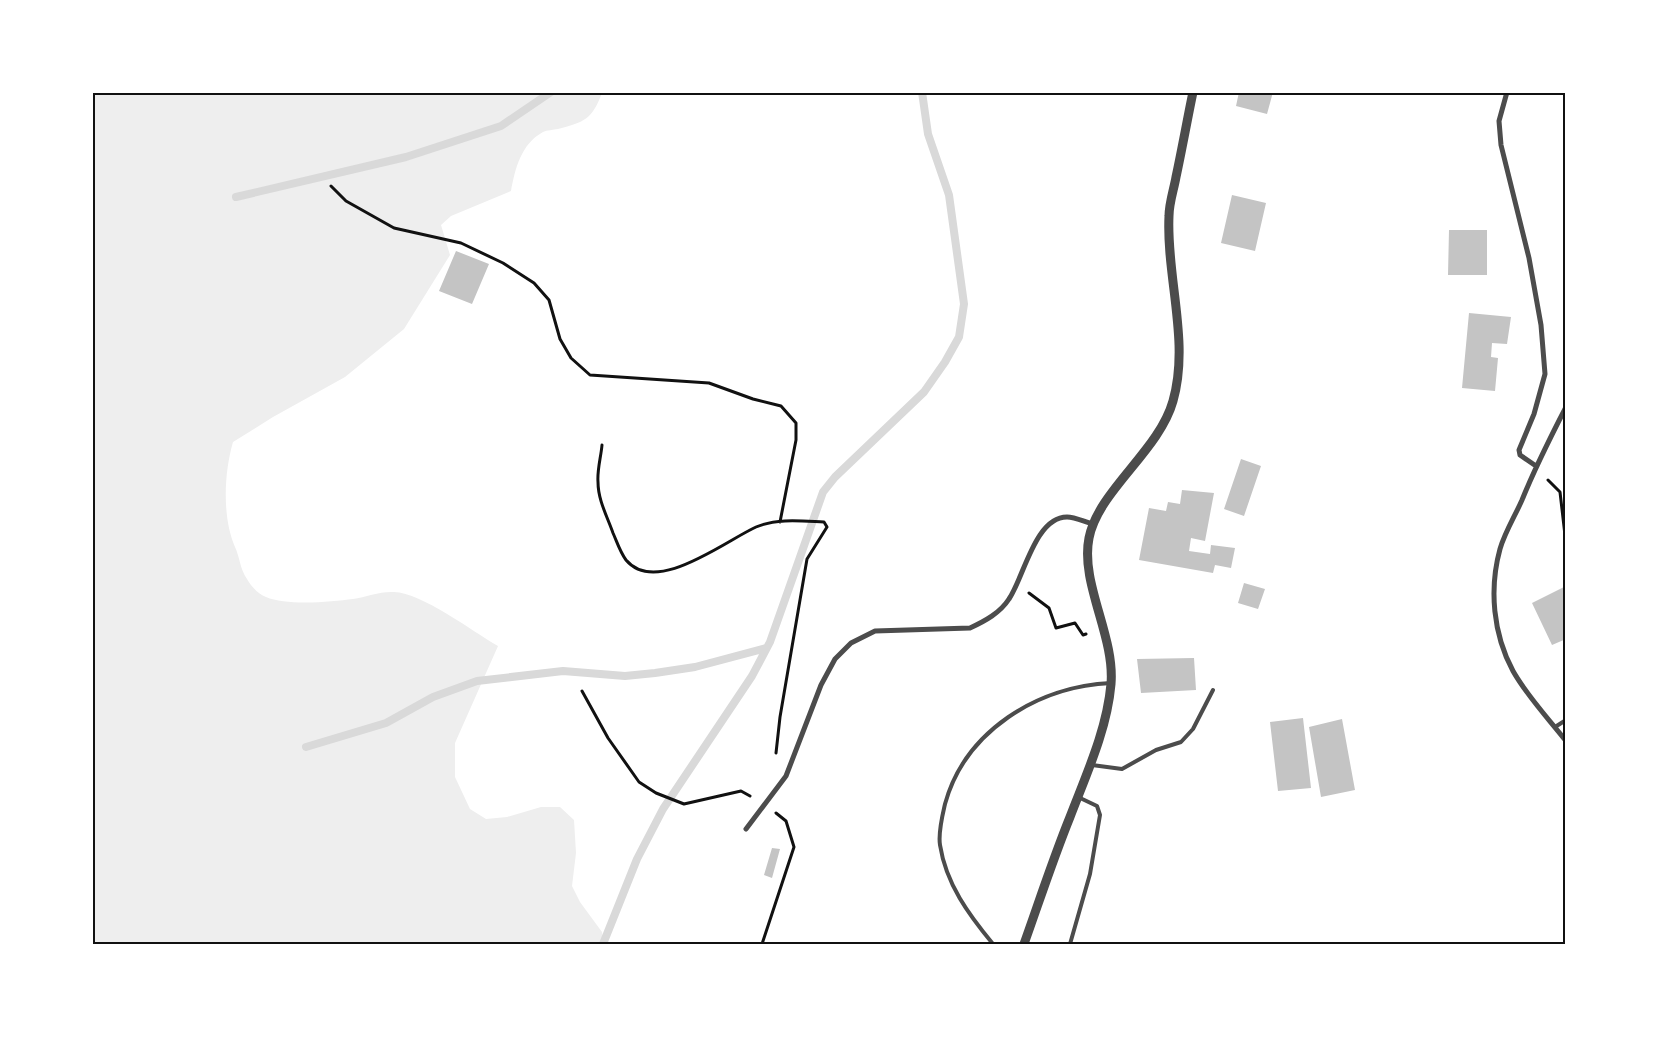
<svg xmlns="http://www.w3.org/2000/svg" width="1658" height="1037" font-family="Figtree,sans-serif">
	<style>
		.green { fill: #eee }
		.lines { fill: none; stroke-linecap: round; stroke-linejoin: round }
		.stream { stroke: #d9d9d9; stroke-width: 8 }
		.building { fill: #c4c4c4 }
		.path { stroke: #111; stroke-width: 3 }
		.service { stroke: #4c4c4c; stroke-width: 4 }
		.minor { stroke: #4c4c4c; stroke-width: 5 }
		.tertiary { stroke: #4c4c4c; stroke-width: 9 }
		.neatline { fill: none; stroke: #111; stroke-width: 2 }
	</style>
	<rect width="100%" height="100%" fill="#fff"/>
	<path class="green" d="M93 93H602C592 119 585 122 558 129 553 130 547 130 543 132 521 144 515 169 511 191L451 216 441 225 450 255 404 329 345 377 273 417 233 442C224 473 222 517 235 547 240 558 240 569 247 579 251 586 258 594 266 597 286 606 331 602 353 599 366 597 381 591 394 592 422 593 472 631 498 646L455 743V777L470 809 486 819 507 817 541 807H560L574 820 576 853 572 886 580 902 602 932 604 944H93Z"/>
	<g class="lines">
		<path class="stream" d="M236 197 406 157 501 126 551 92
			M306 747 386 723 433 697 477 681 563 671 625 676 655 673 695 667 766 648
			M603 944 637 859 663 809 752 676 770 642 823 492 835 477 924 392 945 362 959 337 964 304 949 195 928 134 922 92"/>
	</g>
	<path class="building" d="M1239 92H1273L1267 114 1236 106Z
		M1232 195 1266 203 1255 251 1221 243Z
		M1449 230H1487V275H1448Z
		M456 251 489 264 472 304 439 291Z
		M1469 313 1511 317 1507 344 1492 343 1491 357 1498 358 1495 391 1462 388Z
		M1241 459 1261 466 1244 516 1224 509Z
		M1182 490 1214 493 1205 541 1191 538 1189 551 1210 554 1211 545 1235 548 1231 568 1215 565 1213 573 1139 560 1149 508 1166 511 1168 502 1180 504Z
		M1244 583 1265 589 1258 609 1238 603Z
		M1564 587 1566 639 1552 645 1532 603Z
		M1194 658 1196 690 1141 693 1137 659Z
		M1303 718 1311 788 1278 791 1270 722Z
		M1342 719 1355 790 1321 797 1309 727Z
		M772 848 780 849 772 878 764 875Z"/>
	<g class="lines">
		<path class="path" d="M331 186 346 201 394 228 461 243 503 263 534 283 549 300 560 339 571 358 590 375 709 383 753 399 781 406 796 423V440L780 522
			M602 445C601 457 597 470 598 482 598 500 607 516 613 533 617 542 620 552 626 560 656 596 725 541 756 527 777 518 802 521 824 522L827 527 807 559 780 717 776 753
			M1548 480 1560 492 1566 544
			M1029 593 1049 608 1056 628 1075 623 1083 635 1086 634
			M582 691 608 738 639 782 656 793 684 804 741 791 750 796
			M762 944 794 847 786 821 776 813"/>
		<path class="service" d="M1555 727 1566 720
			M1092 765 1122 769 1156 750 1181 742 1193 729 1213 690
			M993 944C969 915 946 884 940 845 938 833 942 817 945 804 965 731 1038 686 1111 683
			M1070 944 1090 874 1100 815 1097 806 1078 797"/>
		<path class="minor" d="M1507 92 1499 121 1501 145 1529 258 1541 325 1545 374 1534 414 1519 450 1520 455 1536 466
			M1566 407C1550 438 1535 468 1522 500 1515 516 1505 532 1500 549 1489 589 1493 634 1513 671 1527 696 1548 718 1566 741
			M746 829 786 776 821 685 835 659 851 643 875 631 970 628C985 621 1000 613 1009 599 1024 577 1035 517 1067 517 1075 517 1085 522 1093 524"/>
		<path class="tertiary" d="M1024 944C1039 902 1053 859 1070 817 1086 775 1107 730 1111 684 1115 636 1080 583 1089 538 1098 491 1159 451 1173 401 1190 342 1166 276 1169 216 1169 203 1174 189 1176 177 1182 149 1187 121 1193 92"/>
	</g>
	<rect width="1658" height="1037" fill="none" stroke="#ffffff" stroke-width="188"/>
	<rect x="94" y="94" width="1470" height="849" class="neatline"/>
</svg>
